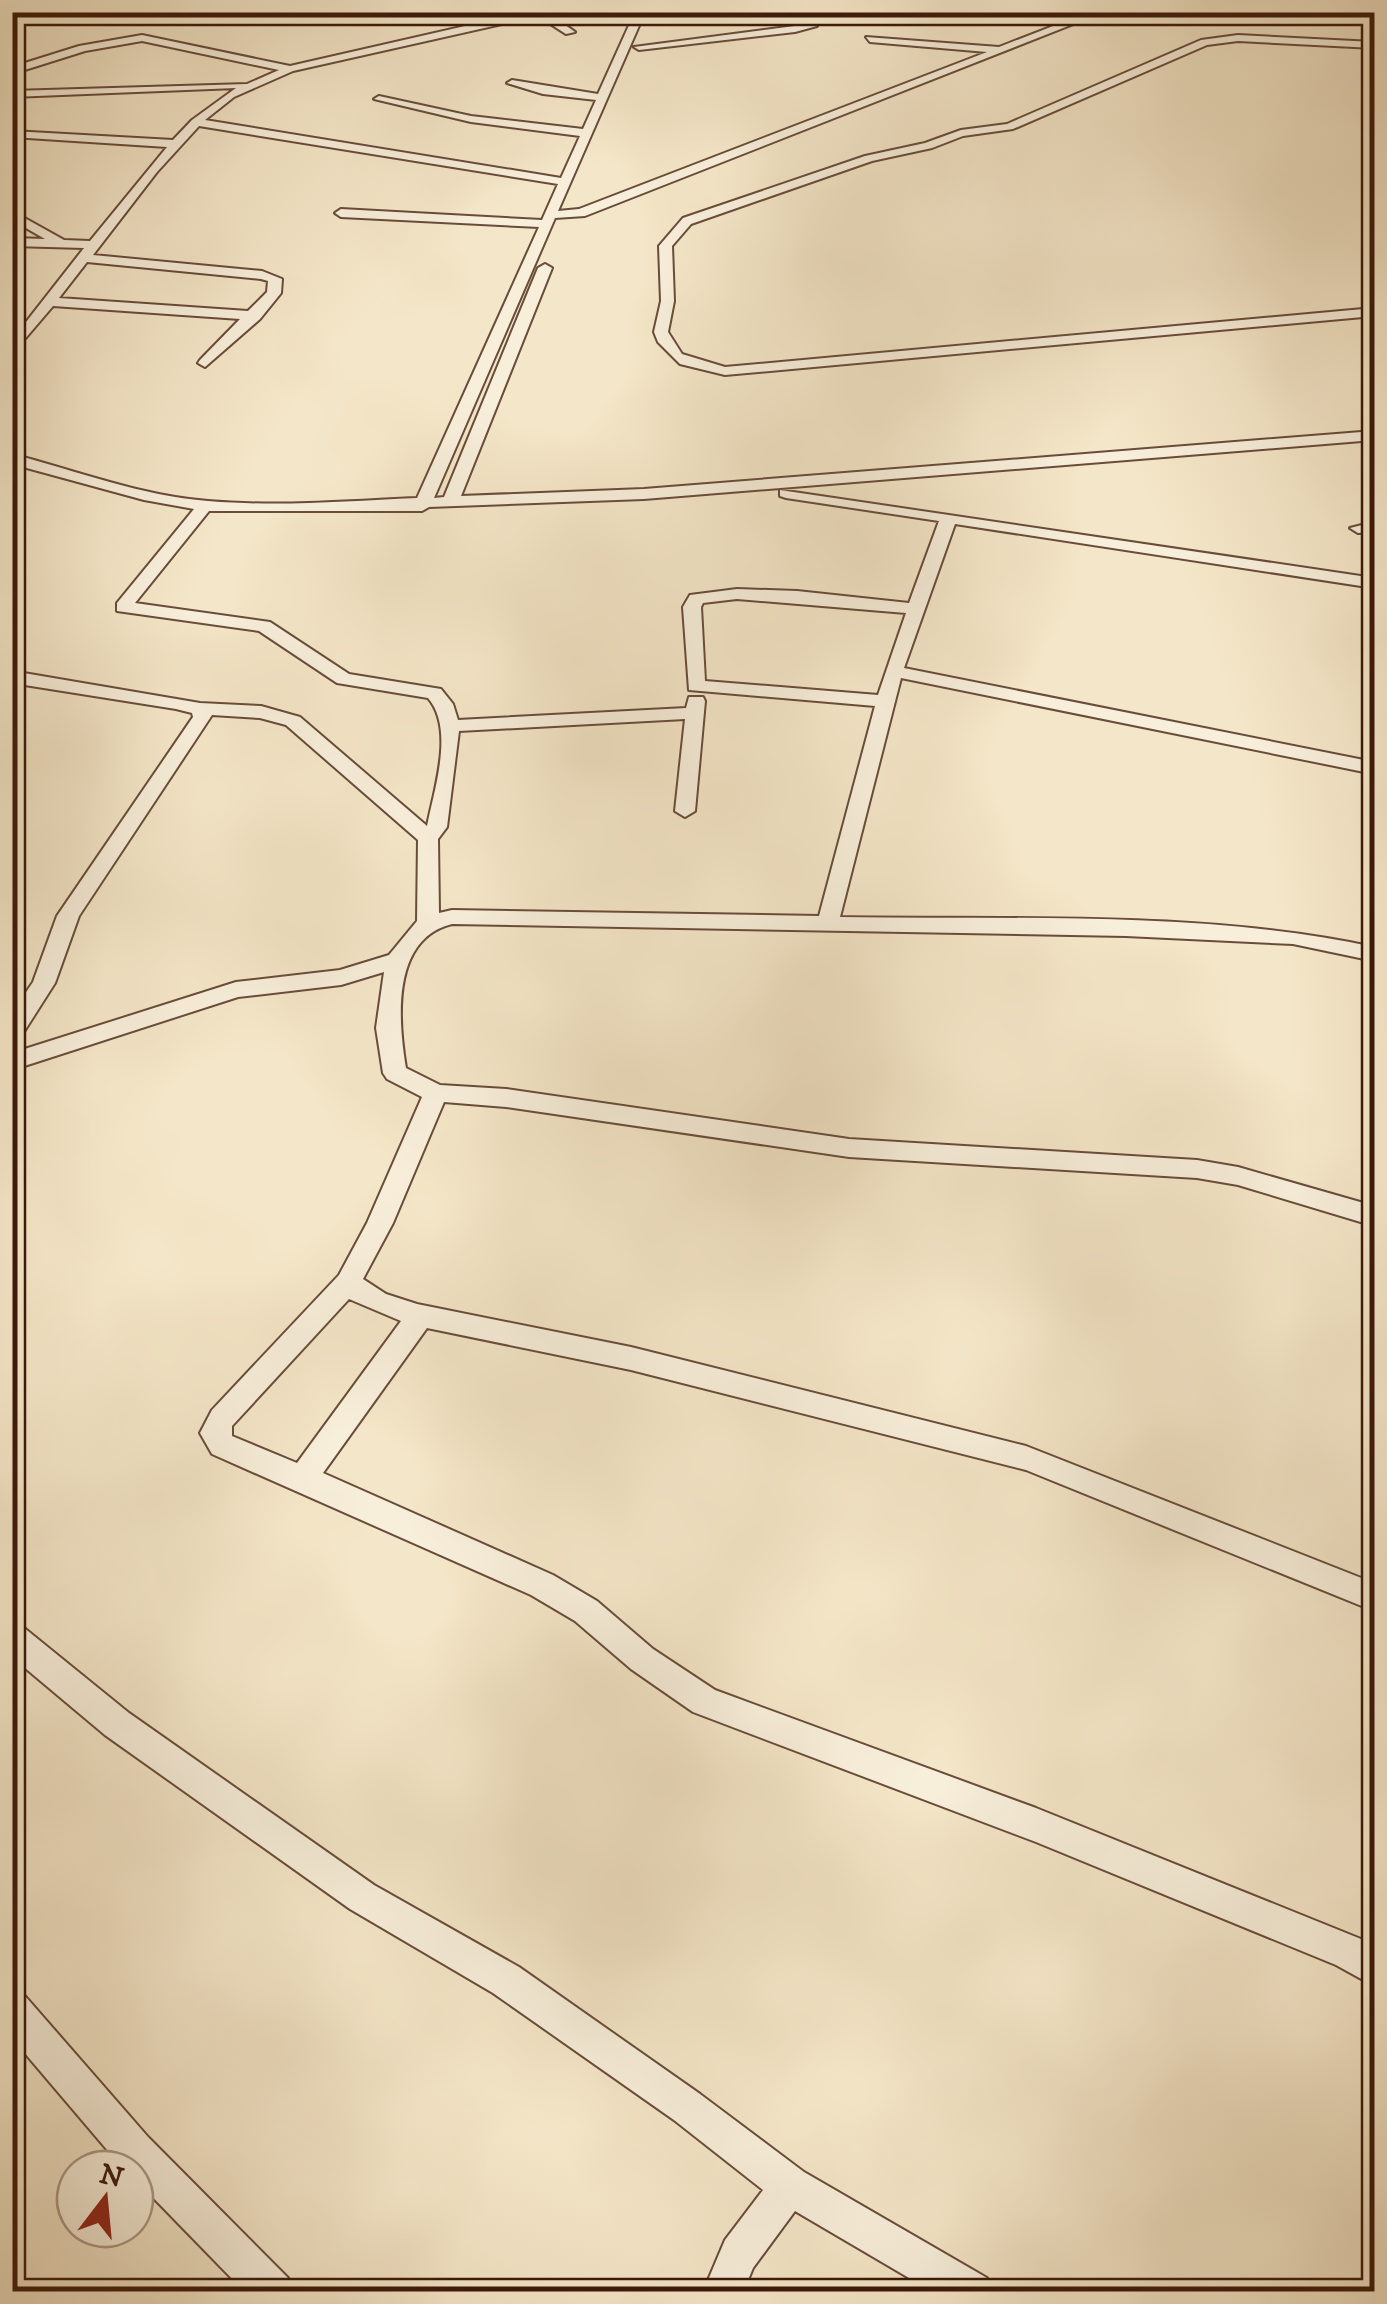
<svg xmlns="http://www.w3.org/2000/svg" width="1387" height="2304" font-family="'IM FELL DW Pica',serif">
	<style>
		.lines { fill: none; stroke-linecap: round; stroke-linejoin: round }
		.minor-casing { stroke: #694c3a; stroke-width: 4 }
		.minor { fill: #f8efdb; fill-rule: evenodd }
	</style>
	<rect width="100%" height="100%" fill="#f4e6c8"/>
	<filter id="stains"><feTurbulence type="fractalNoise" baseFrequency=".002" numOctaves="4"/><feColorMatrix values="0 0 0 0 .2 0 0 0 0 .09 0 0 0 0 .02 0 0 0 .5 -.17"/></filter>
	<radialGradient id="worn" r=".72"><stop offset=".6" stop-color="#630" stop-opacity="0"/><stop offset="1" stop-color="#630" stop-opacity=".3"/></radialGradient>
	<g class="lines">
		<g class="minor-casing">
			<path id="minor" d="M527 12H547L575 32 566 34 538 16 293 71 234 97 205 120 561 178 580 136 471 122 374 99 379 96 471 116 583 129 596 100 543 94 507 83 512 80 598 94 635 12H645L558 211 579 209 987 52 870 42 866 37 999 47 1089 12H1104L585 216 555 218 434 498 444 497 538 268 545 264 552 268 461 496 644 489 1374 431V440L644 499 429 507 422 511H209L135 603 270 622 349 674 441 689 453 704 458 720 686 708 689 697H703L705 701 695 811 685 817 675 811 685 719 459 731 447 827 438 839 439 913 452 910 819 916 875 706 689 690 683 607 690 595 737 589 797 591 909 603 939 521 786 498 780 496V490L1374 578V588L955 524 904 668 1374 762V774L901 678 840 917C1017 920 1201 910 1374 947V961L1293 944 1126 936 452 924C391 939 398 1020 406 1068L440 1085 506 1089 849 1139 1197 1160 1238 1167 1374 1206V1226L1238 1185 1197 1178 849 1157 506 1107 444 1102 393 1223 363 1279 386 1294 417 1304 631 1347 1026 1446 1374 1583V1611L1026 1470 631 1370 427 1328 323 1473 553 1575 597 1601 653 1649 715 1690 1036 1808 1361 1939 1374 1948V1986L1336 1965 1036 1842 693 1712 631 1669 575 1621 531 1595 212 1454 200 1433 212 1410 339 1275 367 1223 422 1097 387 1079 383 1073 376 1028 384 972 341 985 238 997 12 1070V1053L236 982 340 970 389 955 417 921 418 840 286 725 260 718 212 715 79 916 55 983 20 1038 12 1040V1013L33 982 57 916 193 717 192 713 176 709 12 683V671L200 703 261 706 300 717 427 826C434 790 455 729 428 698L337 683 259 631 117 611V603L194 509 144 500 12 464V454C77 471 142 496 208 501 278 507 348 501 417 498L539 227 341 217 335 213 341 209 542 220 558 184 199 126 157 172 93 255 262 271 282 279 281 293 260 319 205 367 198 363 200 360 240 319 53 306 12 354V340L84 248 12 246V238L45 239 12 220V211L64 240 90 241 167 147 12 137V131L173 140 192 120 236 88 12 97V91L247 84 279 70 142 41 85 51 12 74V67L79 46 142 35 290 66ZM87 262 261 279 268 281 267 292 248 311 59 298ZM737 599 906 613 878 695 705 681 701 607 703 603ZM349 1299 401 1321 297 1463 232 1436V1426Z
				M812 12H822L817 26 795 32 639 50 634 47 795 26 810 22Z
				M1238 35 1374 42V48L1238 41 1207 45 1013 129 963 136 932 148 872 161 691 224 672 246 674 301 668 332 682 354 725 367 1374 308V316L725 375 680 364 658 342 654 332 661 301 659 246 683 218 865 156 925 143 961 130 1007 124 1201 40Z
				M1374 522V532L1358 533 1350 528Z
				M12 1623 23 1627 129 1713 374 1885 519 1967 700 2094 804 2172 987 2278 993 2292H933L795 2211 753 2268 743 2292H703L725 2240 763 2190 674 2120 493 1993 350 1909 105 1735 12 1657Z
				M12 1991 25 1996 148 2137 288 2278 294 2292H245L135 2179V2169L120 2165 12 2038Z"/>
		</g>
		<use href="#minor" class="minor"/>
	</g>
	<rect width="1387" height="2304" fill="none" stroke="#f4e6c8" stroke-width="50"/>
	<rect x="15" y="15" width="1357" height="2274" fill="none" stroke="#3b190a" stroke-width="5"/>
	<rect x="25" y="25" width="1337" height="2254" fill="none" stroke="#3b190a" stroke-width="2.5"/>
	<g transform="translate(105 2199) rotate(16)"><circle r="48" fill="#f8efdb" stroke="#ac9987" stroke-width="2.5"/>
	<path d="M0-8L18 38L0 25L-18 38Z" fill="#8f2418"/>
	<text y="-15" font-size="28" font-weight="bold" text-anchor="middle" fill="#3b190a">N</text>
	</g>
	<rect width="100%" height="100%" filter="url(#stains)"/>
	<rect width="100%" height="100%" fill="url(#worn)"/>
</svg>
